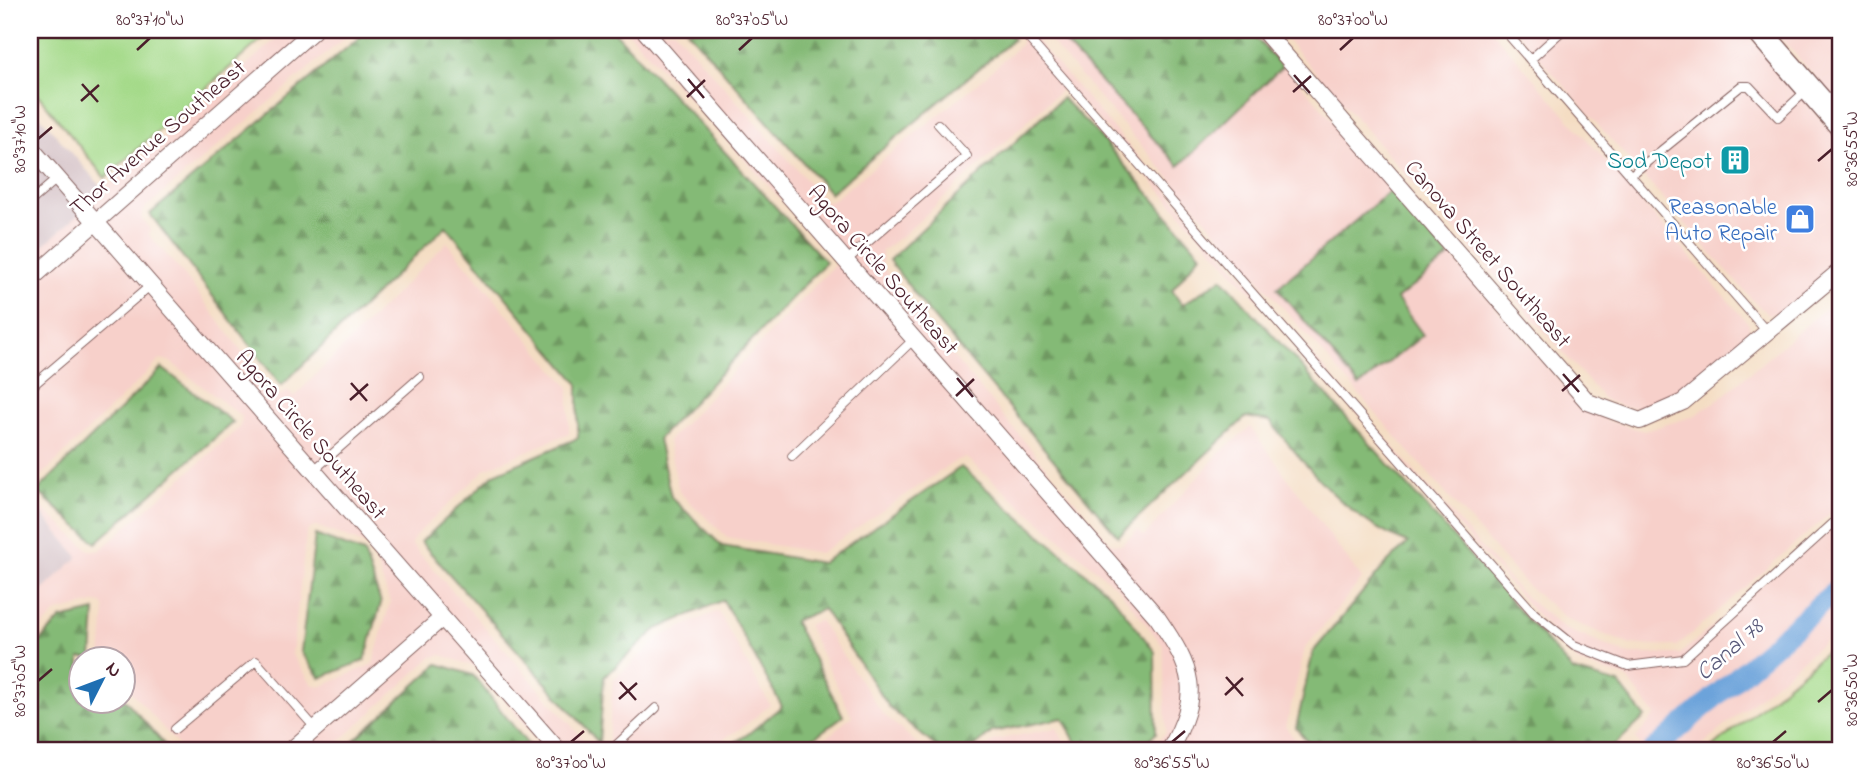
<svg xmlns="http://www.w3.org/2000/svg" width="1870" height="781" font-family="'Indie Flower',sans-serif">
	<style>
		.built { fill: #f7d0ca; fill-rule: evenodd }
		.industrial { fill: #d2bec2 }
		.grass { fill: #a5da8a; stroke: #787c5a; stroke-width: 2 }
		.forest { fill: url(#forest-firs); stroke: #676c50; stroke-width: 2 }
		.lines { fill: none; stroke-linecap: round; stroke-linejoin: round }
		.canal { stroke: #6ca3da; stroke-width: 21 }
		.service-casing { stroke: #866260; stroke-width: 10 }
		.minor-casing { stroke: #866260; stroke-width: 18 }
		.primary-casing { stroke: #866260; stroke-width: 27 }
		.service { stroke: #fff; stroke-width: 8 }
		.minor { stroke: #fff; stroke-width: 16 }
		.primary { stroke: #fff; stroke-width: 24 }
		.ticks { fill: none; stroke: #4a1f2b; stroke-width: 2.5 }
		.labels { text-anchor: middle; stroke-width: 5; stroke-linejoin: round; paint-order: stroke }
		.street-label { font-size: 23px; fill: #4a1f2b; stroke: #fff }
		.culture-label { font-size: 23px; fill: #0d838f; stroke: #fff; text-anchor: end }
		.shop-label { font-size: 23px; fill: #366cbe; stroke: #fff; text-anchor: end }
		.water-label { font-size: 24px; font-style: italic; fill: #595a7a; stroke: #fff }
		.neatline { fill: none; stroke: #4a1f2b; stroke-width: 2.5 }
		.ticks-label { font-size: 18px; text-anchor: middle; fill: #4a1f2b }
	</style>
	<defs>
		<pattern id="forest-firs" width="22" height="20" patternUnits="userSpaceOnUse" patternTransform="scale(1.75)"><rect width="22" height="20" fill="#84ba76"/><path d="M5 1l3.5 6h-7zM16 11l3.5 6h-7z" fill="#6e9761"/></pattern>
	</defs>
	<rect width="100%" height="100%" fill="#fff"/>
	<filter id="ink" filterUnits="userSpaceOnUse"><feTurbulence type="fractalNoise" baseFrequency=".0143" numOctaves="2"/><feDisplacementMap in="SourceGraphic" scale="14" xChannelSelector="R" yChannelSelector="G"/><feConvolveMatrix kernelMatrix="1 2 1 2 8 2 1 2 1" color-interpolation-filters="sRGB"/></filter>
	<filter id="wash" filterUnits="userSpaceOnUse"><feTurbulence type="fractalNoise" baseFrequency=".00686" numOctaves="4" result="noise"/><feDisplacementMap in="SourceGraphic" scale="28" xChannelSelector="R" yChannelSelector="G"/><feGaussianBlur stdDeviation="1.57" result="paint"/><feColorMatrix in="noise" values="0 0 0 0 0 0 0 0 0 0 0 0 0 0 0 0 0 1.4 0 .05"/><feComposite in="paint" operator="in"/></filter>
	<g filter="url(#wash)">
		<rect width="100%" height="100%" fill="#f4ddc3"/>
		<path class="built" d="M280 30H354L145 208 141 218 151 231 148 234 181 271 273 392 281 395 288 391 294 397 447 242 569 387V433L487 468 415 536 411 544 594 751H545L481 669 442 655 432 657 329 751H183L123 682 122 658H101L105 610 102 603 97 602 57 612 30 640V602L77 557 30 497 89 550 99 551 239 428 242 421 241 416 169 361 161 359 30 487V257L105 191 101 186 111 184 277 38ZM316 526 370 546 390 602 373 664 320 687 312 684 292 655 306 535 308 530Z
			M626 30H674L825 201 830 202 977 84 1020 45 1023 35 1019 30H1027L1520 592 1563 628 1626 654H1680L1840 517V628L1695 751H1645L1635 739 1655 715 1627 678 1579 663 1101 123 1069 91 1062 89 907 232 882 251V266L920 317 1110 543 1121 545 1138 530 1144 536 1219 454 1250 427 1362 579 1305 648 1286 727 1303 751H1151L1166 732 1163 646 1119 589 966 458 957 460 820 553 727 537 679 492 668 441 836 263 835 258Z
			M1040 30H1254L1580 404 1607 420 1644 431 1694 416 1723 396 1840 296V505L1677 646 1631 645 1568 620 1527 586Z
			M1278 30H1491L1749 324 1750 341 1705 385 1651 409 1624 407 1605 400Z
			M1515 30H1744L1840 141V266L1786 313 1768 314 1755 303Z
			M1774 30H1840V106L1818 80Z
			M718 611 770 705 743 727 704 751H603L608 746 613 680 662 636Z
			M819 620 883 714 926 751H811L852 716 807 625Z
			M1057 728 1069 751H983L995 740Z"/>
		<path class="industrial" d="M30 105 105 191 30 257Z
			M30 499 78 557 30 602Z"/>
		<path class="grass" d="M30 30H269L271 31 105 178 30 85Z
			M1840 640V751H1709Z"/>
		<path class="forest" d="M368 30H613L826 262 658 439 671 497 722 546 822 563 961 467 1112 596 1155 652 1156 733 1139 751H1080L1063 718 992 732 970 751H941L890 708 823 609 794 621 843 716 796 751H721L748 734 782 706 723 600 657 629 604 677 599 743 421 542 494 474 578 438V383L446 226 281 386 150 214Z
			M687 30H1007L1014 39 830 193Z
			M1052 30H1249L1282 67 1179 166Z
			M1062 98 1094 130 1201 254 1172 290 1182 305 1222 278 1573 671 1619 684 1645 717 1608 751H1316L1296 728 1313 652 1385 565 1408 543C1350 522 1307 468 1270 421L1246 417 1118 536 927 310 889 260Z
			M1390 191 1449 257 1397 299 1423 335 1359 386 1277 288Z
			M162 368 233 422 96 543 37 491Z
			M315 535 364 553 381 603 365 660 320 678 301 652Z
			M95 611 92 658H80V700H122L123 697 170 751H40L30 740V652L61 619Z
			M438 664 473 675 533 751H342Z"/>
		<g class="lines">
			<path class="canal" d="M1653 751 1840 587"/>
		</g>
	</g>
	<g filter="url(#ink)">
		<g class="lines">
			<g class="service-casing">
				<path id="service" d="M1021 30 1534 613 1574 645 1628 666 1683 659 1840 517
					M1504 30 1768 333
					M1530 60 1563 30
					M1631 175 1741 86H1749L1778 117 1807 90
					M30 202 58 178
					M846 261 967 156 938 124
					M30 388 151 285
					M792 456 914 339
					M314 470 420 377
					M175 729 256 661 316 729
					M610 751 656 708"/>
			</g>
			<g class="minor-casing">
				<path id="minor" d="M644 30 1157 617C1194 671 1202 692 1169 751
					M1263 30 1588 402 1640 421 1683 402 1840 271
					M30 147 559 751
					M30 280 314 30
					M290 751 442 618"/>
			</g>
			<g class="primary-casing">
				<path id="primary" d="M1758 30 1840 124"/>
			</g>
			<use href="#service" class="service"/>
			<use href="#minor" class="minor"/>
			<use href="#primary" class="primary"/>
		</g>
	</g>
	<path class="ticks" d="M137 50 150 38M739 50 752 38M1340 50 1353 38M1294 75 1310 93M688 79 704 98M82 84 98 102M1293 92 1311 76M687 97 705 80M81 101 99 85M38 139 52 127M1818 161 1832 149M1563 374 1579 392M957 378 973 397M351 383 367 401M1562 391 1580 375M956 396 974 379M350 400 368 384M1226 677 1243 696M38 681 52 669M620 682 636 700M1225 695 1243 678M619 699 637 683M1818 702 1832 690M571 742 584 731M1172 742 1185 731M1773 742 1786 731"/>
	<defs>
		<g id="building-square" transform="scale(1.575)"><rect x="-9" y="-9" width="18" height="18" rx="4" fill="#0f9aa8" stroke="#fff"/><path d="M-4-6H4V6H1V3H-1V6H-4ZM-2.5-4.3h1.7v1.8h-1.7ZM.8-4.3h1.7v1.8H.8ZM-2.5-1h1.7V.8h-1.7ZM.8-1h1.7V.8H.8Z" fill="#fff"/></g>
		<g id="shop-square" transform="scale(1.575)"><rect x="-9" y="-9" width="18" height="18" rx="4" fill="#3f7fe0" stroke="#fff"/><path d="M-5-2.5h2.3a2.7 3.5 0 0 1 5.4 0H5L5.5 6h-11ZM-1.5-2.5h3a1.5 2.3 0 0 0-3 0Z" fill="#fff"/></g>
	</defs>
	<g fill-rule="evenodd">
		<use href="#building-square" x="1735" y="160"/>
		<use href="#shop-square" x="1800" y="219"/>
	</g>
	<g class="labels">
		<g class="street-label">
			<text transform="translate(157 137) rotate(-41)" y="8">Thor Avenue Southeast</text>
			<text transform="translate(1489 253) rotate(49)" y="8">Canova Street Southeast</text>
			<text transform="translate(884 269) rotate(49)" y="8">Agora Circle Southeast</text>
			<text transform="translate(312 434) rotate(49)" y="8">Agora Circle Southeast</text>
		</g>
		<g class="culture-label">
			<text x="1712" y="168">Sod Depot</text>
		</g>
		<g class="shop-label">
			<text x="1777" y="214">Reasonable<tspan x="1777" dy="26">Auto Repair</tspan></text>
		</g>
		<g class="water-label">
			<text transform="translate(1729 649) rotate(-41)" y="8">Canal 78</text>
		</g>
	</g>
	<rect width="1870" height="781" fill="none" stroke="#fff" stroke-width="77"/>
	<g transform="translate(102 680) rotate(48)"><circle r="33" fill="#ffffff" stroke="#b7a5aa" stroke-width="2"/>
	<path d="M0-5L12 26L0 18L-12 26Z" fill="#1f6fb2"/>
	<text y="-10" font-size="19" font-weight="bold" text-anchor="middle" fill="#4a1f2b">N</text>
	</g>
	<rect x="38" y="38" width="1794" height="704" class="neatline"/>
	<g class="ticks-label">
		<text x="150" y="25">80°37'10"W</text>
		<text x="752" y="25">80°37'05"W</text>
		<text x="1353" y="25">80°37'00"W</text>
		<text transform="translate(19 139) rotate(-90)" y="6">80°37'10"W</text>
		<text transform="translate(1851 149) rotate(-90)" y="6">80°36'55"W</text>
		<text transform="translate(19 681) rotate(-90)" y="6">80°37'05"W</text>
		<text transform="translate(1851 690) rotate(-90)" y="6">80°36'50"W</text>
		<text x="571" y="768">80°37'00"W</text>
		<text x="1172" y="768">80°36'55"W</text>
		<text x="1773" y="768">80°36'50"W</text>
	</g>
</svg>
